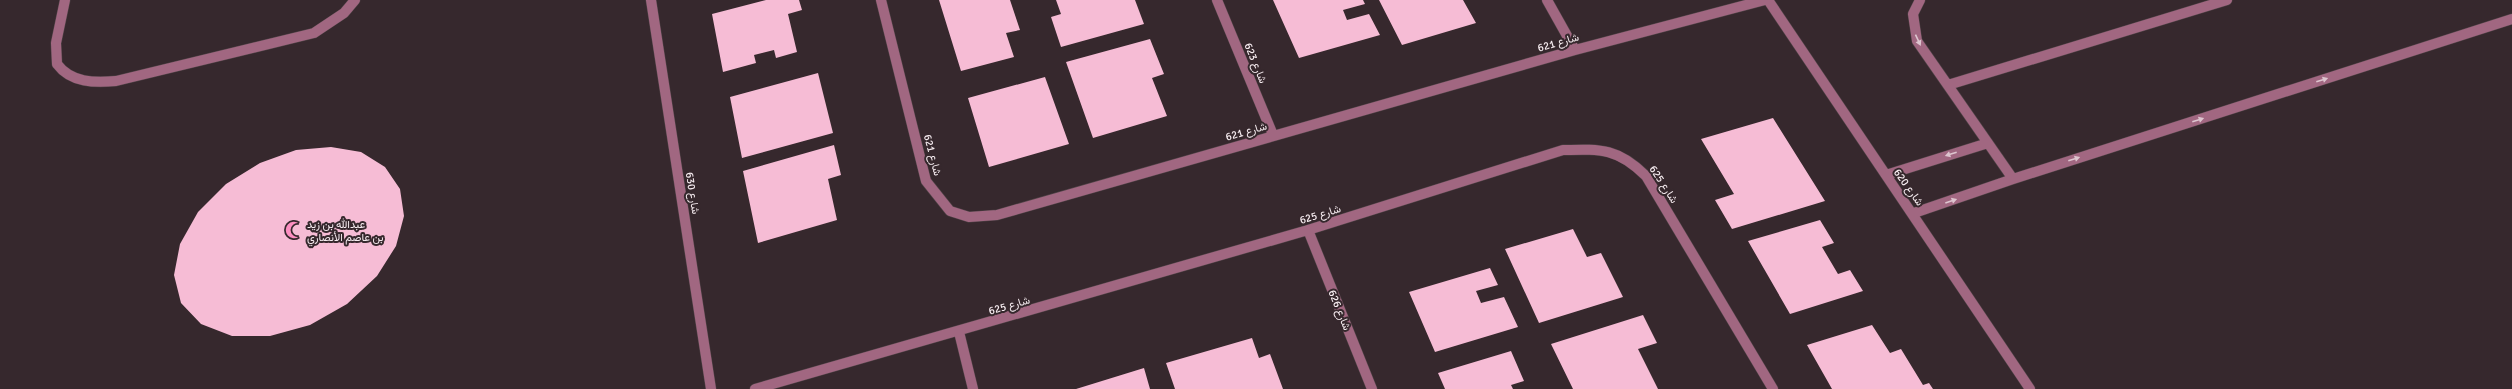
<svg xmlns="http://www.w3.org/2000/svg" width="2512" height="389" font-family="Signika,Vazirmatn,sans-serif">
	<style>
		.building { fill: #f6bcd5 }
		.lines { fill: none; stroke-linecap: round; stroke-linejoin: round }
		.minor-casing { stroke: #514448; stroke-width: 11 }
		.minor { stroke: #a16781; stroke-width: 10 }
		.oneway { fill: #ddc5cf }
		.labels { text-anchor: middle; stroke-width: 4; stroke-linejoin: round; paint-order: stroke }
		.street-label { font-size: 11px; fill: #f7edf1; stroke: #36282d }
		.poi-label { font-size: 11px; fill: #f7edf1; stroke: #36282d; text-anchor: start }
	</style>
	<rect width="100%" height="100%" fill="#36282d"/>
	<path class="building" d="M766 0H799L802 10 788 14 797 52 776 58 774 50 754 55 756 63 723 72 712 14Z
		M939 0H1010L1020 30 1006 33 1014 57 961 71Z
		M1056 0H1135L1144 24 1061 47 1051 17 1061 14Z
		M1273 0H1363L1365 4 1343 10 1347 20 1369 14 1380 35 1299 58Z
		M1379 0H1463L1476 23 1402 45Z
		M1150 39 1164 74 1152 78 1167 116 1093 138 1066 62Z
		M818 73 833 133 742 158 730 97Z
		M1045 77 1069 144 989 167 968 98Z
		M1773 118 1825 201 1732 229 1715 200 1734 194 1701 139Z
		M834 145 841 175 828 179 837 220 758 243 743 171Z
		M331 147 361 152 385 167 400 189 404 216 396 246 377 276 347 304 310 325 270 336H232L201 324 181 303 174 275 180 244 198 212 226 184 260 163 296 150Z
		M1820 220 1834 243 1822 247 1838 274 1850 270 1863 291 1790 314 1748 241Z
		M1573 229 1587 257 1601 253 1623 297 1539 323 1505 249Z
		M1490 268 1498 285 1476 291 1481 303 1504 297 1518 327 1435 352 1409 292Z
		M1643 315 1657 343 1638 349 1658 389H1573L1551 344Z
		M1872 325 1890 353 1901 349 1923 385 1929 383 1933 389H1832L1807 345Z
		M1252 338 1259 358 1270 354 1283 389H1175L1166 363Z
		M1511 351 1524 381 1511 385 1513 389H1445L1438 373Z
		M1144 368 1150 389H1076Z"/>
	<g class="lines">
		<g class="minor-casing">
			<path id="minor" d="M65 0 56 43 57 64C71 83 95 83 116 81L314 33 344 13 355 0
				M651 0 711 389
				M881 0 926 181 950 211 969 217 997 215 1575 50 1765 0
				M1217 0 1273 135
				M1547 0 1575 50
				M1768 0 2030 389
				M1920 0 1913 14 1917 41 2013 179
				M1948 85 2227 0
				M1886 175 1988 143
				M1914 213 2013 179 2512 19
				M1308 230 1372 389
				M959 332 973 389
				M755 389 1308 230 1563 150C1601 149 1618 148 1646 176L1773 389"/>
		</g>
		<use href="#minor" class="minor"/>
	</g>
	<defs><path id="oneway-solid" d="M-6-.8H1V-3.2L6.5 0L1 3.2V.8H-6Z"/></defs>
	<g class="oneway">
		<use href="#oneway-solid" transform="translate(1918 40) rotate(65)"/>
		<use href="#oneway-solid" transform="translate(2322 80) rotate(-18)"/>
		<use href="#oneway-solid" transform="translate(2198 120) rotate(-18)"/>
		<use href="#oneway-solid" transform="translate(1951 154) rotate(162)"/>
		<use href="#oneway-solid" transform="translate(2074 159) rotate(-18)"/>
		<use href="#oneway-solid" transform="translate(1951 201) rotate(-19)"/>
	</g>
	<defs>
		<g id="mosque-bare" transform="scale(1.38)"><path d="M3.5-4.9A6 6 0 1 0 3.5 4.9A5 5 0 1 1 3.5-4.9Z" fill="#fc8fc1" stroke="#36282d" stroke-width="2.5" paint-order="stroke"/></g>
	</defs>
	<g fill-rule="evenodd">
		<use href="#mosque-bare" x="294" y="230"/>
	</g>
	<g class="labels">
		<g class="street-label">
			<text transform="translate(1558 42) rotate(-16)" y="4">شارع 621</text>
			<text transform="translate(1256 63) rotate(68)" y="4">شارع 623</text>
			<text transform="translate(1246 131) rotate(-16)" y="4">شارع 621</text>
			<text transform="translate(933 155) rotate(75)" y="4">شارع 621</text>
			<text transform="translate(1664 184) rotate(57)" y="4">شارع 625</text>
			<text transform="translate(1909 187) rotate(54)" y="4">شارع 620</text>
			<text transform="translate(693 193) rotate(81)" y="4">شارع 630</text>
			<text transform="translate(1320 214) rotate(-17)" y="4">شارع 625</text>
			<text transform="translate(1009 305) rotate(-16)" y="4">شارع 625</text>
			<text transform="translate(1340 310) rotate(68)" y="4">شارع 626</text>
		</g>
		<g class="poi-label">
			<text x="307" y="228">عبدالله بن زيد<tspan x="307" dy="13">بن عاصم الأنصاري</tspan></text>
		</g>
	</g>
</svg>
